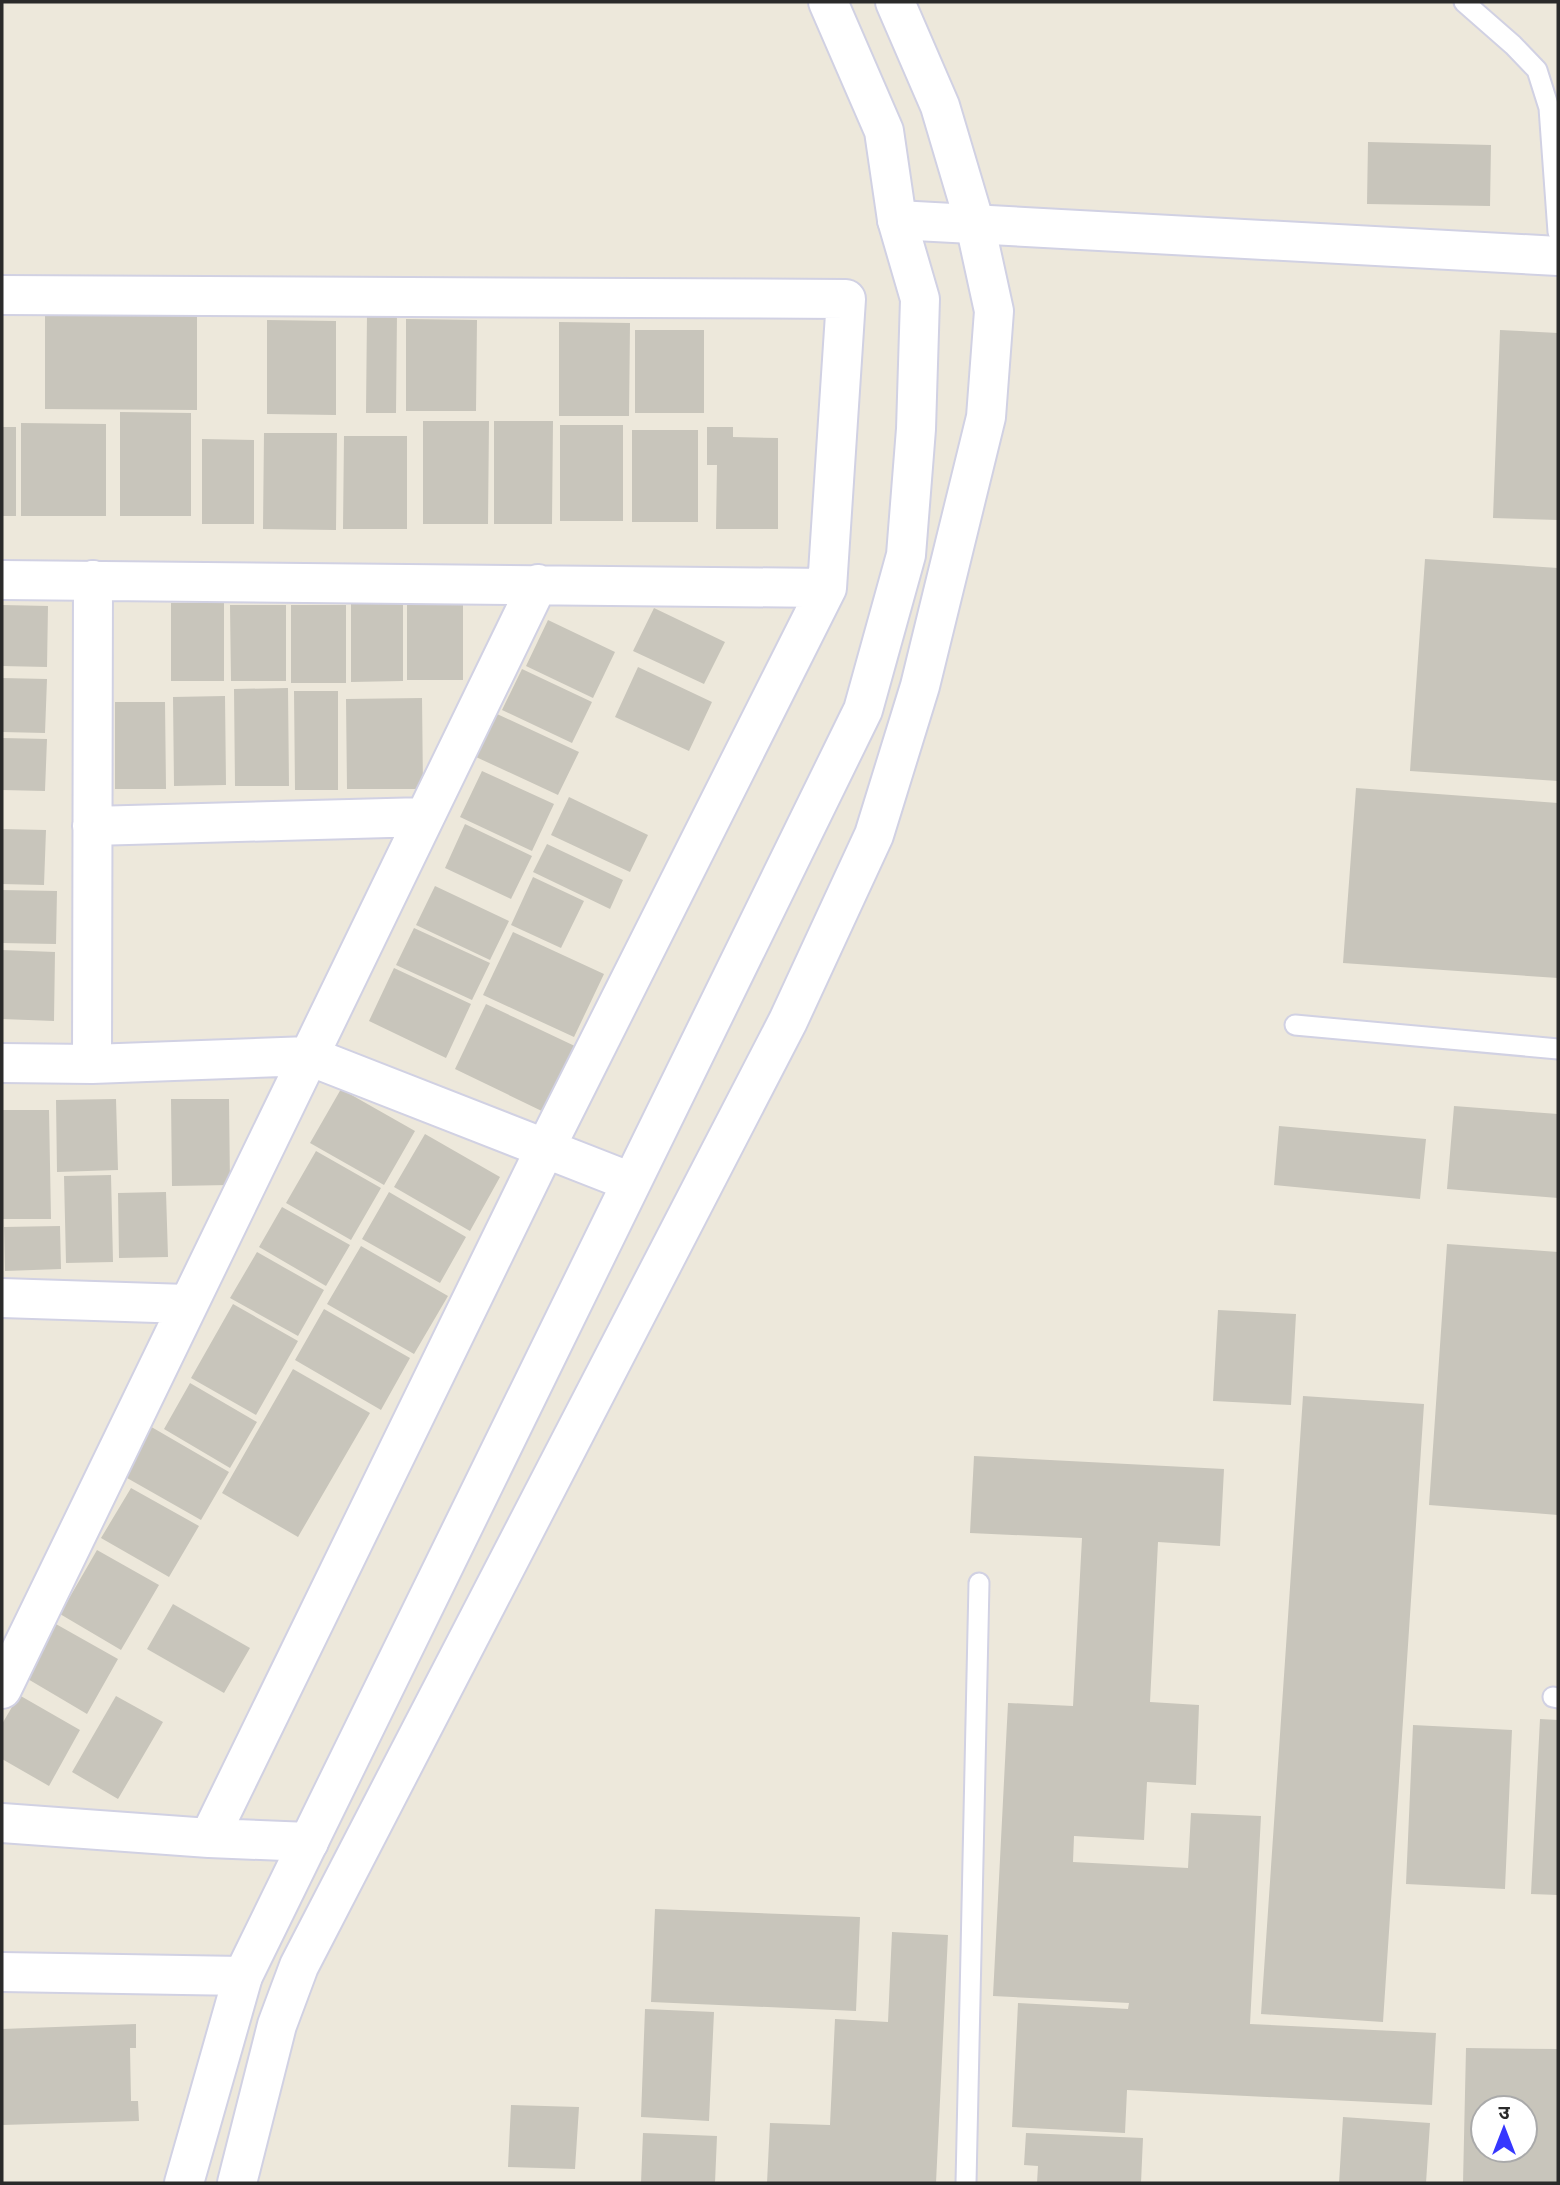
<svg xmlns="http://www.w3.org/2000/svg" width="1560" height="2185" font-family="'Varela Round','Noto Sans Devanagari',sans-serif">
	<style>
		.building { fill: #c8c5bb; fill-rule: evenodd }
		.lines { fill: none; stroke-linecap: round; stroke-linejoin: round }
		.service-casing { stroke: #d1d1e3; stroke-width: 23 }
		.minor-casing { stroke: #d1d1e3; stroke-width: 42 }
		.tertiary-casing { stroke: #d1d1e3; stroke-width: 42 }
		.service { stroke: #fff; stroke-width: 19 }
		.minor { stroke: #fff; stroke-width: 38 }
		.tertiary { stroke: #fff; stroke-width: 38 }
	</style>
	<rect width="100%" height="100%" fill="#ede8db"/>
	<path class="building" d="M1368 142 1491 145 1490 206 1367 204Z
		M45 309H197V410L45 409Z
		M367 313H397L396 413H366Z
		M406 319 477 320 476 411H406Z
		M267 320 336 321V415L267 414Z
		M559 322 630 323 629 416H559Z
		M635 330H704V413H635Z
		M1500 330 1558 333V520L1493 518Z
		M120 412 191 413V516H120Z
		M423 421H489L488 524H423Z
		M494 421H553L552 524H494Z
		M21 423 106 424V516H21Z
		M560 425H623V521H560Z
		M2 427H16V516H2Z
		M707 427H733V437L778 438V529H716L717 465H707Z
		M632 430H698V522H632Z
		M264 433H337L336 530 263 529Z
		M344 436H407V529H343Z
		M202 439 254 440V524H202Z
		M1425 559 1558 568V781L1410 771Z
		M171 603H224V681H171Z
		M351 604H403V681L351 682Z
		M2 605 48 606 47 667 2 666Z
		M230 605H286V681H231Z
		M291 605H346V683H291Z
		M407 605H463V680H407Z
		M654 608 725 642 704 684 633 651Z
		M548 620 615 652 593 698 526 666Z
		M638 667 712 702 689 751 615 717Z
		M522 669 592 702 572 743 502 710Z
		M2 678 47 679 45 733 2 732Z
		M288 688 289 786H235L234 689Z
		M294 691H338V790H295Z
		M225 696 226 785 174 786 173 697Z
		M422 698 423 789H347L346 699Z
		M115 702H165L166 789H115Z
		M497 714 579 752 558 795 476 757Z
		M2 738 47 739 45 791 2 790Z
		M482 771 554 804 532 851 460 817Z
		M1356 788 1558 803V978L1343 963Z
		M569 797 648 835 630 872 551 835Z
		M465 824 532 856 511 899 445 868Z
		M2 829 46 830 44 885 2 884Z
		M547 844 623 880 610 909 533 872Z
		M533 877 584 901 561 948 511 925Z
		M435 886 509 921 490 960 416 925Z
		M2 890 57 891 56 944 2 943Z
		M414 928 490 963 472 1000 396 965Z
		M513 932 604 974 574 1037 483 995Z
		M2 950 55 952 54 1021 2 1019Z
		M394 968 471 1004 446 1058 369 1021Z
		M486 1004 579 1048 548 1114 455 1069Z
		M341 1089 415 1131 384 1185 310 1143Z
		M116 1099 118 1170 57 1172 56 1100Z
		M171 1099H229L230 1185 172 1186Z
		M1454 1106 1558 1114V1198L1447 1189Z
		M2 1110H49L51 1219H3Z
		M1279 1126 1426 1139 1420 1199 1274 1185Z
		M425 1134 500 1177 470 1231 394 1187Z
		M316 1151 381 1188 351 1240 286 1203Z
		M111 1175 113 1262 66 1263 64 1176Z
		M166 1192 168 1257 119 1258 118 1193Z
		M389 1192 466 1237 440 1283 362 1239Z
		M282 1207 350 1245 326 1286 259 1247Z
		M60 1226 61 1269 5 1271 4 1227Z
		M1447 1244 1558 1252V1515L1429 1505Z
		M361 1246 448 1296 414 1354 327 1304Z
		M257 1252 324 1290 298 1336 230 1298Z
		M233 1304 298 1341 256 1415 191 1378Z
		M324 1309 410 1358 381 1410 295 1360Z
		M1218 1310 1296 1314 1291 1405 1213 1401Z
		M293 1369 370 1413 298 1537 222 1493Z
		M190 1383 257 1422 230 1468 164 1429Z
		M1303 1396 1424 1404 1383 2022 1261 2014Z
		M148 1425 229 1472 201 1520 120 1474Z
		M974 1456 1224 1469 1220 1546 1158 1542 1150 1702 1199 1705 1196 1785 1147 1782 1144 1840 1074 1836 1073 1862 1188 1868 1191 1813 1261 1816 1250 2024 1436 2033 1432 2105 1127 2090 1125 2133 1012 2127 1018 2003 1128 2009 1129 2003 993 1996 1008 1703 1073 1706 1082 1538 970 1533Z
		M131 1488 199 1526 169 1577 101 1538Z
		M97 1550 159 1585 121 1650 60 1614Z
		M173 1604 250 1648 224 1693 147 1649Z
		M47 1619 118 1659 87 1714 16 1672Z
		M19 1695 80 1730 49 1786 2 1759V1724Z
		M116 1696 163 1722 118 1799 72 1772Z
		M1540 1719 1558 1720V1895L1531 1894Z
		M1413 1725 1512 1730 1505 1889 1406 1884Z
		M655 1909 860 1917 856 2011 651 2002Z
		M892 1932 948 1935 936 2183H767L770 2123 830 2125 835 2019 888 2022Z
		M645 2009 714 2012 709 2121 641 2117Z
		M136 2024V2048H130L131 2101H138L139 2121 2 2125V2029Z
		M1466 2048 1558 2049V2183H1463ZM1483 2108H1525V2150H1483Z
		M511 2105 579 2107 575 2169 508 2167Z
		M1343 2117 1430 2123 1426 2183H1339Z
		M643 2133 717 2136 715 2183H641Z
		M1026 2133 1143 2138 1141 2183H1037L1038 2166 1024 2165Z"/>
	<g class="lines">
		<g class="service-casing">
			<path id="service" d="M1464 2 1513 45 1537 70 1549 108 1558 232
				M1295 1025 1558 1049
				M1553 1697 1558 1698
				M966 2183 979 1583"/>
		</g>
		<g class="minor-casing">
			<path id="minor" d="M897 220 1558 256
				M2 295 846 299 827 588 545 1149 209 1838
				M2 580 827 588
				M92 826 425 817
				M2 1063 92 1064 309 1056 631 1182
				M92 1064 93 580
				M2 1298 187 1304
				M2 1689 538 584
				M2 1823 209 1838 309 1842
				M2 1972 243 1976"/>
		</g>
		<g class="tertiary-casing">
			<path id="tertiary" d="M184 2183 243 1976 863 710 906 555 916 429 920 299 897 220 884 131 828 2
				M237 2183 277 2025 299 1966 788 1021 874 835 920 686 986 417 994 311 975 224 940 106 895 2"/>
		</g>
		<use href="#service" class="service"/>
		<use href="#minor" class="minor"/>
		<use href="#tertiary" class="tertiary"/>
	</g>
	<rect width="1560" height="2185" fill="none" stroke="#2a2a2a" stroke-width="7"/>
	<g transform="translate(1504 2129)"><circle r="33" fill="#ffffff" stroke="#aaaaaa" stroke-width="2"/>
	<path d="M0-5L12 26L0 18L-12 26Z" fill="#3637ff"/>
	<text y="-10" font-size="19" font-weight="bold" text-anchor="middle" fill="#2a2a2a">उ</text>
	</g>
</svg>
